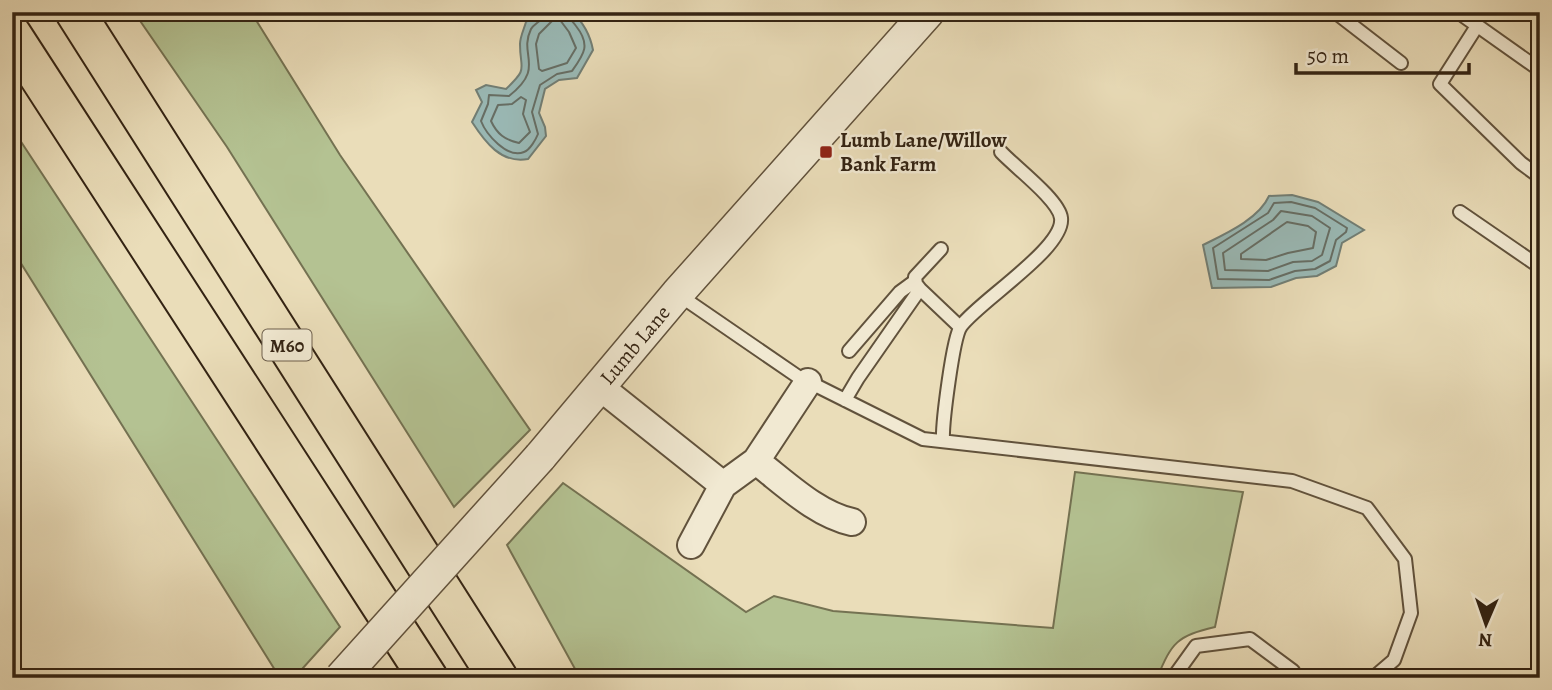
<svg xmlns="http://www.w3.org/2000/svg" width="1552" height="690" font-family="Alegreya,serif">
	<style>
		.green { fill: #b4c292; stroke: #747252; stroke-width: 2 }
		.water { fill: #9abab7; stroke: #717e75; stroke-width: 2 }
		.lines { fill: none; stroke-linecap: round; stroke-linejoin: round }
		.shore { stroke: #666e65; stroke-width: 2 }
		.service-casing { stroke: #61523c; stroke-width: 16 }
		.minor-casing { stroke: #61523c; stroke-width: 30 }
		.tertiary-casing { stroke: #61523c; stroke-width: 35 }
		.motorway-casing { stroke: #332313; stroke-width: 42 }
		.service { stroke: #f1e9d2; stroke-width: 12 }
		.minor { stroke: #f1e9d2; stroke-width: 26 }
		.tertiary { stroke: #f1e9d2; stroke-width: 32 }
		.motorway { stroke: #eaddb9; stroke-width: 38 }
		.tertiary-bridge-casing { stroke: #61523c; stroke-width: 35; stroke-linecap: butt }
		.tertiary-bridge { stroke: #f1e9d2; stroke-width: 32 }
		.poi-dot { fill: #8f2418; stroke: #f1e9d2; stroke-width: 2.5 }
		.labels { text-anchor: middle; stroke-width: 5; stroke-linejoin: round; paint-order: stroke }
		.shield { fill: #f1e9d2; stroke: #6c5e4c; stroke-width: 2 }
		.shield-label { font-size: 19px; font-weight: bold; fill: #332313 }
		.poi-label { font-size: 21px; font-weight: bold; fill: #332313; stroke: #f1e9d2; text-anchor: start }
		.street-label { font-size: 21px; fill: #332313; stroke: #f1e9d2 }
	</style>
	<rect width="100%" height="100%" fill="#eaddb9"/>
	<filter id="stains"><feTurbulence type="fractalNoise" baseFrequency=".00286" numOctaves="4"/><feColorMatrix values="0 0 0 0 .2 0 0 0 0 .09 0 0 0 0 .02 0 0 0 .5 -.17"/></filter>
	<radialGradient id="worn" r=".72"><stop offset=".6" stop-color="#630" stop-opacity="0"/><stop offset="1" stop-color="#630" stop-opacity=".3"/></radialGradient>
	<path class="green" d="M134 12H251L340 155 530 430 454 507 227 147Z
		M12 128 340 627 294 678H280L12 249Z
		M1075 472 1243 492 1215 627C1177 636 1172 642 1157 678H580L507 545 563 483 746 612 774 596 833 611 1053 628Z"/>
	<path class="water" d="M542 12H572C584 23 590 34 593 50L577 78 559 80 545 89 539 113 545 127 546 136 528 159C501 164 485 142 472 122L482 102 476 90 486 85 506 89C529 67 520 71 520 44 520 37 524 29 526 22Z
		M1292 195 1318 202 1364 230 1342 243 1336 266 1317 276 1296 278 1271 287 1212 288 1203 245C1225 234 1259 219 1269 196Z"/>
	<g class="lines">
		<path class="shore" d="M544 12C543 22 535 22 531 29 518 56 546 67 509 96L489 95 488 104 481 121C486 134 507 159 524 152 530 150 536 139 538 134L532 112 540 85 557 74 572 71C584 54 591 45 576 26 572 20 569 20 568 12
			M557 16 569 32 576 48 567 63 542 71 539 69 536 44 539 34Z
			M521 97 526 100 523 114 530 132 519 143C505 140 497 134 491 121L498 105 512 104Z
			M1291 202 1315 208 1347 228 1346 232 1336 240 1330 261 1315 269 1295 271 1269 280 1218 279 1213 248 1268 213 1274 203Z
			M1281 211 1312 216 1330 228 1322 255 1312 261 1293 262 1268 271 1225 270 1223 253 1273 220Z
			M1287 222 1308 226 1316 232 1313 248 1288 253 1266 260 1241 259V254Z"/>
		<g class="service-casing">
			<path id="service" d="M1335 12 1401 63
				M1458 12 1540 70
				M1477 26 1440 84 1521 163 1540 177
				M1460 212 1540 267
				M920 289 960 327
				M679 295 797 376 923 439 1292 481 1367 508 1405 559 1411 613 1394 660 1373 678
				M849 351 900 292 915 281
				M845 400 858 378 920 289 916 284 915 277 941 249
				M943 441C942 424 953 337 961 326 978 302 1065 248 1061 218 1059 200 1015 167 1001 152
				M1173 678 1196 646 1250 639 1293 671 1294 678"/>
		</g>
		<g class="minor-casing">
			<path id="minor" d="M600 387 723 485 691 545
				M756 461 808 382
				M723 485 756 461C785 483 816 514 852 522"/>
		</g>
		<g class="tertiary-casing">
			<path id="tertiary" d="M540 457 677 294 928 12"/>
		</g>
		<g class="motorway-casing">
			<path id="motorway" d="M75 12 498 678
				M12 35 428 678"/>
		</g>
		<use href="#service" class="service"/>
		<use href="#minor" class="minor"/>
		<use href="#tertiary" class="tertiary"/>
		<use href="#motorway" class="motorway"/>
		<g class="tertiary-bridge-casing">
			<path id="tertiary-bridge" d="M341 678 540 457"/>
		</g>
		<use href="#tertiary-bridge" class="tertiary-bridge"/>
	</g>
	<rect class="poi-dot" x="819" y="145" width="14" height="14" rx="3.5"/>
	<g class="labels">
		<rect class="shield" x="262.5" y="329.5" width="49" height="31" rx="5"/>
		<g class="shield-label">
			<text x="287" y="352">M60</text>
		</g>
		<g class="poi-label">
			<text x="840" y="147">Lumb Lane/Willow<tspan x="840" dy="24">Bank Farm</tspan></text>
		</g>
		<g class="street-label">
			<text transform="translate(635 345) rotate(-50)" y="7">Lumb Lane</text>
		</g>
	</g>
	<rect width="1552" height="690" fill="none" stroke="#eaddb9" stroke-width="42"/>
	<rect x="14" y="14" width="1524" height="662" fill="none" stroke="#332313" stroke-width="3.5"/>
	<rect x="21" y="21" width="1510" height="648" fill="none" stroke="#332313" stroke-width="2"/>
	<g transform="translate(1486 624) rotate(182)" stroke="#f1e9d2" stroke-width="5" paint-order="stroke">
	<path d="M0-5L12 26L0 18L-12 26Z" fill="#332313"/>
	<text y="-10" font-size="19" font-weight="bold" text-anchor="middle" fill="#332313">N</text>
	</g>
	<path d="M1296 63v10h173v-10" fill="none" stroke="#332313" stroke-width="3.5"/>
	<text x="1307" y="63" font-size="21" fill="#332313" stroke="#f1e9d2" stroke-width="5" paint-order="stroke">50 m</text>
	<rect width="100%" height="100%" filter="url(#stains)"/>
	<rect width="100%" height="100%" fill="url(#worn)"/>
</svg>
